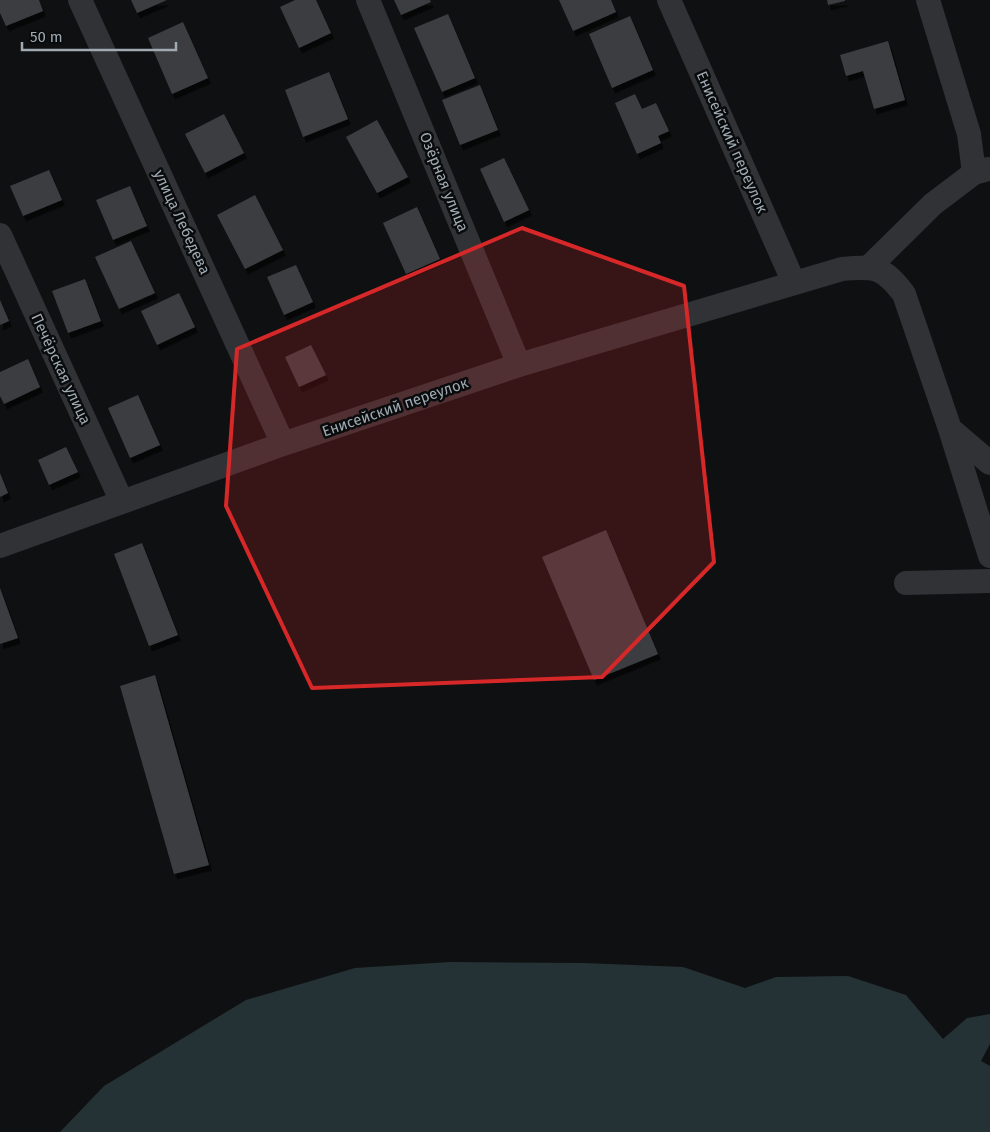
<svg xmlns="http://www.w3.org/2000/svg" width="990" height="1132" font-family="'Fira Sans',sans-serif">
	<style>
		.water { fill: #253235 }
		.building { fill: #3b3e41; filter: url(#shadow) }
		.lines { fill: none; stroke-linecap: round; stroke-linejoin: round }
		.minor { stroke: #303236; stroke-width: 24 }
		.marked { fill: #d62828; fill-opacity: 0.2; stroke: #d62828; stroke-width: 4; stroke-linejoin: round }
		.labels { text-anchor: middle; stroke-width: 5; stroke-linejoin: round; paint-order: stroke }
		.street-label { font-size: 15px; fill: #9faab3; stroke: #0a0b0c }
	</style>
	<defs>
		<filter id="shadow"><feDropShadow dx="3" dy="5.5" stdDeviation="0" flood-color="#0009"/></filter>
	</defs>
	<rect width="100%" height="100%" fill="#0f1011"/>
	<path class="water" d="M450 962 584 963 683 967 745 988 776 977 848 976 906 995 943 1039 967 1018 990 1014V1044L981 1061 990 1066V1132H60L104 1086 246 1000 355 968Z"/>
	<path class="building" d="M0 0H39L43 11 6 26 0 13Z
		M131 0H167L137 13Z
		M295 0H316L331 33 299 48 280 7Z
		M394 0H430L431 2 401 15Z
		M559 0H611L616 12 573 31Z
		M827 0H845V1L828 5Z
		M448 14 475 78 442 92 414 28Z
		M630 16 653 70 612 88 589 34Z
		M183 22 208 78 172 94 148 38Z
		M888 41 905 100 874 109 863 71 846 76 840 55Z
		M329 72 348 119 303 137 285 90Z
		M480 85 498 130 460 145 442 100Z
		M635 94 642 109 656 103 669 131 658 136 661 143 637 154 615 103Z
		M224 114 244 153 205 173 185 134Z
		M377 120 408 177 377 193 346 137Z
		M504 158 529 210 504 222 480 169Z
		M49 170 62 200 23 216 10 186Z
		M130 186 147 226 113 240 96 200Z
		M255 195 283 250 245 269 217 215Z
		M417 207 440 259 406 274 383 223Z
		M131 241 155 293 119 309 95 257Z
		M296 265 313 302 284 315 267 277Z
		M85 279 101 321 68 333 52 291Z
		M179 293 195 327 157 345 141 311Z
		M0 300 9 321 0 325Z
		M311 345 326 375 299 387 285 357Z
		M28 359 40 387 4 404 0 396V372Z
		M138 395 160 445 130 458 108 408Z
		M66 447 78 472 49 485 38 460Z
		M0 473 8 493 0 497Z
		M606 530 658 654 594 680 542 557Z
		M142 543 178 635 149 646 114 554Z
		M0 588 18 638 0 644Z
		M155 675 209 865 174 874 120 686Z"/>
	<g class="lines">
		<path class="minor" d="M80 0 283 444
			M368 0 519 365
			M669 0 794 283
			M928 0 969 134 974 173
			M0 235 122 502
			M869 267 933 204 974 173 988 169
			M950 429 990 463
			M0 546 283 444 519 365 842 269C876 266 883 267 904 294L950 429 990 556
			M906 583 990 581"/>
	</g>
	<path class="marked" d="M522 228 684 286 714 562 602 677 312 688 226 506 237 349Z"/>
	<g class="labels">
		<g class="street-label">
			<text transform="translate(732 142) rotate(66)" y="5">Енисейский переулок</text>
			<text transform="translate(444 182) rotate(68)" y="5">Озёрная улица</text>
			<text transform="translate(182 222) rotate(65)" y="5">улица Лебедева</text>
			<text transform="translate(61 369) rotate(65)" y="5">Печёрская улица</text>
			<text transform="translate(395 407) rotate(-19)" y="5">Енисейский переулок</text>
		</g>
	</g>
	<path d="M22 42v8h154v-8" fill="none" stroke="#9faab3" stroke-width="2.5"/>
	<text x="30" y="42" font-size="15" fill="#9faab3" stroke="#0a0b0c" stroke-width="4" paint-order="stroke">50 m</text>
</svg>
